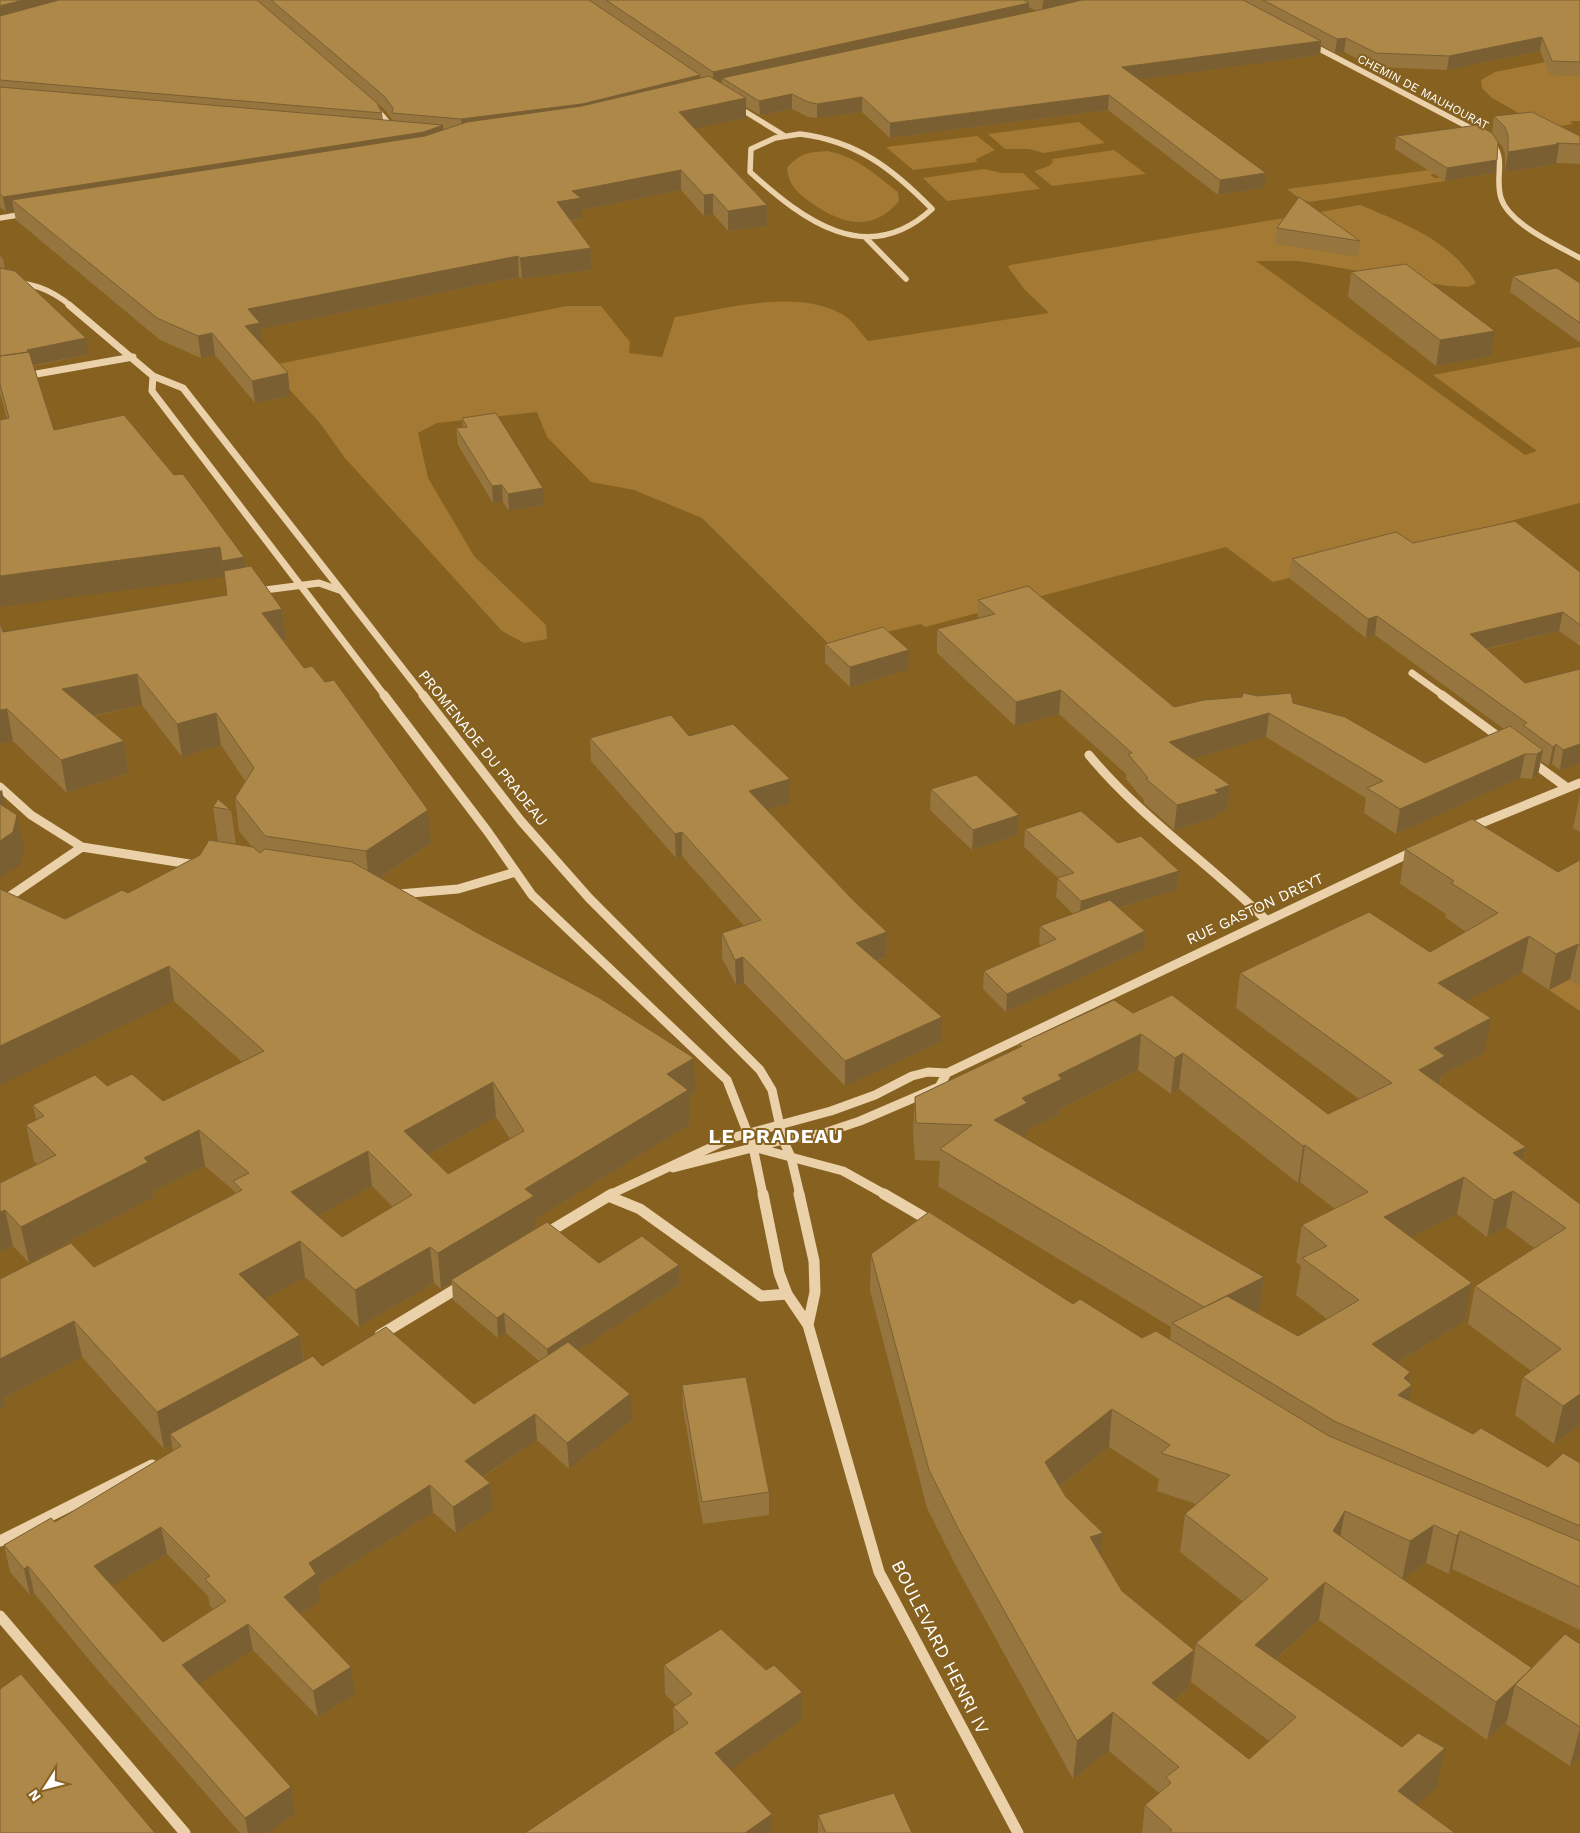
<svg xmlns="http://www.w3.org/2000/svg" width="1580" height="1833" font-family="'Work Sans',sans-serif">
	<style>
		.green { fill: #a37933 }
		.lines { fill: none; stroke-linecap: round; stroke-linejoin: round }
		.minor-far3 { stroke: #ead1a9; stroke-width: 5.5 }
		.minor-far2 { stroke: #ead1a9; stroke-width: 7 }
		.minor-far1 { stroke: #ead1a9; stroke-width: 9 }
		.minor { stroke: #ead1a9; stroke-width: 11 }
		.wall { fill: #96753e; fill-rule: evenodd }
		.shaded-wall { fill: #7a5f32 }
		.building { fill: #ae8848; stroke: #7a5f32; fill-rule: evenodd }
		.labels { text-anchor: middle; stroke-width: 4; stroke-linejoin: round; paint-order: stroke }
		.far-street-label { font-size: 12px; fill: #fff; stroke: #866120 }
		.street-label { font-size: 15px; fill: #fff; stroke: #866120 }
		.near-street-label { font-size: 18px; fill: #fff; stroke: #866120 }
		.district-label { font-size: 20px; font-weight: bold; letter-spacing: 1px; fill: #fff; stroke: #866120 }
	</style>
	<rect width="100%" height="100%" fill="#866120"/>
	<path class="green" d="M1555 60H1580V121H1570L1573 124 1545 128 1492 98 1482 88 1481 80 1495 72Z
		M1079 122 1105 143 1044 153 1029 149H1005L988 134Z
		M977 136 995 150 976 159 977 162 913 170 886 147Z
		M1114 150 1146 174 1052 186 1034 171 1049 166 1053 162 1052 159Z
		M828 151C859 158 873 173 898 192L899 201C874 232 843 225 813 204 799 194 789 187 787 168 799 153 810 152 828 151Z
		M984 169 1002 173H1023L1040 189 947 201 923 178Z
		M1429 170 1434 174 1430 175 1435 178H1440L1445 181 1310 202 1300 199 1287 189Z
		M1360 205C1403 223 1452 241 1476 283L1468 287 1448 286 1299 261H1256L1525 455 1537 451 1433 375 1580 347V503L1273 582 1226 547 925 627 921 624 830 645 702 518 634 490 591 482 547 437 537 412 437 423 418 433 428 478 474 556 546 625 547 639 524 643 502 631 345 458 320 423 268 366 567 306H601L630 342 629 353 662 357 675 317C724 309 800 287 845 316 853 321 861 333 868 341L1049 313 1024 289 1008 267 1010 265Z
		M1570 979 1580 986V1011L1549 990Z"/>
	<g class="lines">
		<path class="minor-far3" d="M1310 44 1478 132
			M374 106 390 125 387 131
			M736 106 785 136
			M800 134C857 141 893 169 932 209 867 269 803 220 750 172L751 149 775 138Z
			M1489 139C1508 159 1494 175 1501 198 1509 224 1557 245 1580 258
			M0 218 24 214
			M866 238 906 279
			M0 279C30 284 47 286 71 306"/>
		<path class="minor-far2" d="M69 305 153 376 183 388 424 696
			M25 376 133 357
			M153 376 152 391 385 696
			M257 591 319 583 339 590
			M1412 673 1444 696"/>
		<path class="minor-far1" d="M384 695 488 832 532 895 727 1080 753 1147 763 1195
			M423 695 521 821 589 898 760 1070 772 1090 783 1140 791 1157 800 1195
			M1442 695 1503 740
			M1089 755C1141 818 1209 863 1266 920
			M1532 762 1566 787
			M0 787 31 815 82 847 196 865
			M1469 828 1580 783
			M399 894 458 889 516 872
			M0 903 82 847
			M753 1147 843 1171 886 1195
			M673 1168 783 1140 824 1133 860 1121 939 1087 947 1073
			M609 1195 731 1138 831 1111 875 1095 912 1076 928 1072 947 1073 1414 851"/>
		<path class="minor" d="M763 1194 779 1273 787 1294 808 1325 879 1572 1018 1833
			M799 1194 814 1261 815 1292 808 1325
			M884 1194 932 1222
			M608 1196 640 1209 761 1296 787 1294
			M547 1233 612 1194
			M380 1335 461 1286
			M0 1541 152 1465
			M0 1616 185 1833"/>
	</g>
	<path class="wall" d="M0 0H1580V76L1550 75 1540 51 1447 70 1374 67 1344 52 1335 53 1321 45 1320 55 1139 79 1264 188 1218 195 1108 110 890 138 862 112 817 118 808 117 792 109 760 115 746 107V118L694 128 767 205V226L728 231 713 214 704 216 681 190 582 210V218L571 221 591 248 592 270 522 279 519 277 261 329 262 345 290 396 255 403 215 355 201 358 160 340 16 220 14 211 6 212 0 207ZM1029 7 1033 9 1036 11 1029 12ZM378 104 385 110 393 121 383 120 382 113Z
		M1494 116 1580 136V164L1556 163V164L1505 172V154L1502 146 1497 141 1495 173 1445 181 1395 149 1396 136 1492 133Z
		M1277 228 1360 241 1358 257 1275 244Z
		M0 256 3 259 5 269 86 338 89 354 34 366 54 430 245 567 282 609 286 640 283 641 431 843 380 878 695 1093 689 1097V1125L536 1219V1229L599 1263 679 1265V1285L578 1350 632 1420 569 1469 537 1440 483 1477 490 1483 493 1509 456 1533 433 1512 318 1586 321 1600 301 1614 355 1694 318 1717 253 1650 199 1684 295 1814 267 1833H240L96 1668 34 1593 30 1595 10 1572 4 1545 55 1522 173 1451 172 1445 164 1449 82 1357 4 1398 6 1406 0 1409V1279L94 1267 235 1194 234 1191 205 1166 153 1192 154 1197 29 1263 13 1246 0 1252V1183L37 1164 34 1161 26 1125 36 1120 33 1105 107 1086 163 1101 242 1062 174 1001 65 919 128 893 200 855 218 842 213 807 231 810 236 844 252 847 239 831 235 798 245 781 221 745 182 757 142 705 94 716 124 741 129 773 67 793 13 741 0 744V622L3 632 227 595 224 577 7 419 0 393ZM496 1117 510 1139 448 1174 428 1155ZM372 1186 393 1207 342 1237 318 1216ZM305 1277 359 1327 434 1283 441 1289 452 1283 453 1300 498 1338 506 1333 539 1361 474 1404 304 1361 300 1335 264 1299ZM167 1554 208 1596 210 1606 213 1609 163 1642 112 1586Z
		M1351 272 1491 356 1436 366 1348 297Z
		M1513 276 1580 283V341L1579 342 1510 292Z
		M462 418 544 505 509 511 503 502 493 503 458 445 456 428 463 427Z
		M1413 543 1580 572V646L1559 631 1487 649 1525 683 1580 669 1560 770 1552 764 1549 766 1541 761 1538 774 1532 779 1520 778 1396 834 1364 813 1366 798 1266 737 1193 759 1230 785 1227 810 1217 813 1216 817 1174 830 1144 803V800L1126 779V774L1059 714 1015 726 937 653V629L978 619V600L1174 707 1293 703 1425 763 1504 729 1375 635 1366 638 1362 635 1289 578 1292 559Z
		M825 644 908 670 850 687 825 663Z
		M689 736 790 803 767 810 855 902 887 932 886 957 877 961 941 1042 845 1086 744 983 736 985 722 958V933L744 926 682 856 676 858 591 761 590 738Z
		M931 789 1019 815 1018 835 972 850 930 810Z
		M1580 794V832L1573 828Z
		M1025 829 1118 843 1179 871 1177 890 1119 908 1145 931 1144 949 1006 1012 983 989 984 971 1041 946 1039 944 1040 926 1073 914 1056 897 1058 878 1024 847Z
		M1405 849 1558 872 1580 860V986L1570 979 1549 990 1522 972 1466 1001 1484 1053 1441 1076 1440 1085 1526 1147 1523 1161 1580 1204V1425L1554 1444 1515 1415 1523 1377 1531 1371 1468 1324 1475 1286 1534 1248 1506 1227 1487 1237 1457 1214 1411 1237 1465 1321 1397 1363 1409 1382V1400L1473 1434 1548 1467 1580 1463V1630L1452 1569 1449 1574 1426 1563 1403 1579 1532 1668 1580 1644V1756L1570 1766 1506 1724 1507 1721 1487 1740 1319 1620 1276 1659 1437 1787 1417 1805 1455 1833H1142L1145 1805 1159 1793 1109 1751 1073 1779 957 1568 927 1508 870 1291 871 1254 1073 1304 1142 1338 1170 1339 1171 1327 938 1186 940 1161 915 1160 913 1133 915 1097 1018 1048 1019 1044 1133 1013 1328 1114 1359 1099 1236 1008 1240 973 1430 952 1466 932 1445 917 1446 914 1400 884ZM1138 1070 1171 1094 1179 1089 1298 1183 1300 1182 1335 1209 1302 1225 1296 1262 1301 1266 1296 1295 1327 1319 1298 1336 1259 1314 1264 1277 1025 1138 1026 1131 1059 1115 1060 1109ZM1109 1447 1159 1479 1157 1491 1196 1504 1185 1514 1180 1552 1243 1602 1196 1643 1191 1682 1269 1741 1249 1759 1174 1700 1189 1688 1194 1650 1122 1591 1060 1486Z
		M682 1385 769 1492V1515L703 1524 683 1408Z
		M664 1665 766 1670 802 1692V1720L731 1770 674 1732 673 1707 676 1705 665 1694Z
		M818 1815 912 1833H818Z"/>
	<path class="shaded-wall" d="M23 0H76L0 20V6Z
		M1045 0H1088L1042 14 1043 1Z
		M1029 3V16L722 78V85L713 87V72Z
		M1542 37 1540 51 1447 70 1449 56Z
		M1346 38 1344 52 1335 53 1337 39Z
		M1321 41 1320 55 1121 82 1122 67Z
		M700 75 701 90 462 134 461 119Z
		M792 94V109L760 115 759 101Z
		M1109 95 1108 110 890 138V123Z
		M862 97V112L817 118V104Z
		M746 98V118L679 132V112Z
		M443 125 444 140 12 200 14 211 6 212 3 197Z
		M1559 144 1556 164 1505 172 1508 152Z
		M1497 160 1495 173 1445 181 1447 168Z
		M681 170V190L582 210V218L558 223 557 202 572 191Z
		M1266 173 1264 188 1218 195 1220 180Z
		M713 194V214L704 216V195Z
		M767 205V226L728 231V211Z
		M591 248 592 270 522 279 520 258Z
		M518 256 519 277 261 329 263 345 248 348 245 326 248 309Z
		M1495 331 1491 356 1436 366 1440 340Z
		M212 333 215 355 201 358 198 336Z
		M86 338 89 354 30 366 27 350Z
		M288 373 290 396 255 403 252 381Z
		M502 485 503 502 493 503 492 486Z
		M543 488 544 505 509 511 508 494Z
		M220 547 224 577 0 607V576Z
		M244 557 248 587 224 571 226 591 222 561Z
		M282 609 286 640 266 644 262 613Z
		M1563 612 1559 631 1467 653 1470 634Z
		M1377 616 1375 635 1366 638 1368 619Z
		M909 650 908 670 850 687V667Z
		M137 674 142 705 67 721 62 689Z
		M1061 690 1059 714 1015 726 1016 702Z
		M7 709 13 741 0 744V710Z
		M216 713 221 745 182 757 177 724Z
		M1269 713 1266 737 1167 767 1169 742Z
		M124 741 129 773 67 793 61 760Z
		M1556 744 1552 764 1549 766 1553 747Z
		M1580 744V763L1560 770 1563 750Z
		M1543 750 1538 774 1532 779 1537 754Z
		M1525 754 1520 778 1396 834 1400 809Z
		M790 779V803L750 816 749 791Z
		M1230 785 1227 810 1217 813 1216 817 1174 830 1177 805 1215 790Z
		M2 790 8 822 0 827V791Z
		M428 810 431 843 369 885 366 851Z
		M17 815 24 848 20 865 0 878V841Z
		M1019 815 1018 835 972 850 973 830Z
		M682 832V856L676 858 675 834Z
		M1179 871 1177 890 1079 920 1081 901Z
		M1145 931 1144 949 1006 1012 1007 994Z
		M887 932 886 957 856 968V943Z
		M1529 936 1522 972 1432 1019 1438 983Z
		M1578 944 1570 979 1549 990 1556 954Z
		M743 957 744 983 736 985 735 960Z
		M169 966 174 1001 0 1085V1046Z
		M942 1017 941 1042 845 1086V1061Z
		M1491 1018 1484 1053 1441 1076 1438 1092 1419 1070 1434 1048Z
		M1141 1034 1138 1070 1060 1109 1059 1115 1026 1131 1025 1140 994 1120 1022 1098 1058 1075Z
		M1183 1053 1179 1089 1171 1094 1175 1058Z
		M694 1058 695 1093 689 1097V1125L536 1219V1231L451 1280 452 1283 441 1289 438 1253 525 1189 667 1074Z
		M493 1082 496 1117 408 1166 404 1131Z
		M199 1130 205 1166 153 1192 154 1197 29 1263 21 1227 144 1158Z
		M1305 1145 1300 1182 1298 1183 1303 1146Z
		M1526 1147 1518 1183 1513 1153Z
		M368 1151 372 1186 296 1228 291 1192Z
		M1464 1177 1457 1214 1378 1254 1384 1217Z
		M1513 1191 1506 1227 1487 1237 1494 1200Z
		M5 1210 13 1246 0 1252V1212Z
		M300 1241 305 1277 245 1310 239 1274Z
		M430 1247 434 1283 359 1327 355 1290Z
		M679 1265V1285L549 1369 547 1349Z
		M1264 1277 1259 1314 1204 1307Z
		M1472 1283 1465 1321 1366 1382 1372 1344Z
		M504 1313 506 1333 498 1338 497 1318Z
		M74 1321 82 1357 4 1398 6 1406 0 1409V1359Z
		M300 1335 305 1371 170 1434 172 1445 164 1449 157 1412Z
		M1410 1372 1408 1388 1412 1385 1405 1423 1398 1395 1404 1378Z
		M630 1394 632 1420 569 1469 567 1443Z
		M1580 1394V1425L1554 1444 1563 1406Z
		M1112 1409 1109 1447 1042 1500 1045 1462Z
		M535 1414 537 1440 467 1487 465 1461Z
		M490 1483 493 1509 456 1533 453 1507Z
		M430 1485 433 1512 318 1586 321 1600 288 1623 284 1597 309 1563Z
		M1345 1511 1338 1549 1333 1531Z
		M1434 1525 1426 1563 1402 1580 1410 1541Z
		M161 1527 167 1554 100 1593 94 1566Z
		M1460 1531 1452 1569 1449 1574 1457 1536Z
		M1103 1533 1099 1571 1090 1537Z
		M28 1566 34 1593 30 1595 24 1569Z
		M1325 1582 1319 1620 1249 1683 1255 1645Z
		M248 1624 253 1650 187 1692 182 1665Z
		M1194 1650 1189 1688 1147 1721 1152 1683Z
		M351 1667 355 1694 318 1717 313 1691Z
		M1532 1668 1515 1685 1507 1721 1487 1740 1496 1702Z
		M802 1692V1720L716 1781 715 1753Z
		M1113 1712 1109 1751 1073 1779 1077 1741Z
		M1580 1728V1756L1570 1766Z
		M1445 1748 1437 1787 1390 1830 1398 1791Z
		M291 1787 295 1814 267 1833H248L245 1818Z
		M772 1814V1833H745Z"/>
	<path class="building" d="M0 0H23L0 6Z
		M59 0H257L377 103 382 113 0 80V16Z
		M271 0H589L700 75 582 104 461 119 392 113 393 108 384 96Z
		M606 0H1024L1029 3 713 72Z
		M1082 0H1243L1321 41 1122 67 1266 173 1220 180 1109 95 890 123 862 97 817 104 808 102 792 94 759 101 722 78 1044 9Z
		M1263 0H1580V62L1552 61 1542 37 1449 56 1376 53 1346 38 1337 39Z
		M709 76 746 98 679 112 767 205 728 211 713 194 704 195 681 170 572 191 581 198 557 202 591 248 520 258 518 256 248 309 260 323 245 326 288 373 252 381 212 333 198 336 157 318 12 200 425 136 467 122 582 106Z
		M0 87 443 125 424 132 3 197 0 194Z
		M1532 112 1580 136V144L1556 143 1559 144 1508 152V135L1505 127 1494 116Z
		M1478 125 1492 133 1498 142 1497 160 1447 168 1396 136Z
		M1299 197 1360 241 1277 228Z
		M1406 264 1495 331 1440 340 1351 272Z
		M0 268 15 271 86 338 27 350 28 352 0 356Z
		M1557 268 1580 283V323L1513 276Z
		M29 352 54 430 124 415 174 475 183 474 244 557 222 561 220 547 0 576V420L9 418 0 384V356Z
		M496 413 543 488 508 494 502 485 492 486 456 428 467 427 462 418Z
		M1515 521 1580 572V625L1563 612 1470 634 1525 683 1580 669V744L1563 750 1556 744 1553 747 1523 725 1527 723 1377 616 1368 619 1364 616 1292 559 1396 532 1413 543Z
		M251 566 282 609 262 613 304 668 312 666 325 682 334 680 428 810 366 851 265 836 235 798 254 768 216 713 177 724 137 674 62 689 124 741 61 760 7 709 0 710V622L3 632 227 595 224 571Z
		M1028 586 1174 707 1204 700 1242 697 1243 693 1258 696 1291 693 1293 703 1345 717 1425 763 1510 726 1543 750 1537 754H1525L1400 809 1367 788 1383 781 1269 713 1169 742 1230 785 1215 790 1219 793 1177 805 1146 779 1148 778 1128 754 1132 753 1061 690 1016 702 937 629 995 614 978 600Z
		M883 627 909 650 850 667 825 644Z
		M671 715 689 736 733 724 790 779 749 791 855 902 887 932 856 943 942 1017 845 1061 743 957 735 960 722 933 761 920 682 832 675 834 590 738Z
		M976 775 1019 815 973 830 931 789Z
		M218 799 231 810 213 807Z
		M0 804 17 815 13 832 0 841Z
		M1081 811 1118 843 1141 836 1179 871 1081 901 1057 878 1074 873 1025 829Z
		M1472 819 1558 872 1580 860V946L1578 944 1556 954 1529 936 1438 983 1491 1018 1434 1048 1445 1056 1419 1070 1526 1147 1513 1153 1580 1204V1394L1563 1406 1523 1377 1561 1349 1475 1286 1566 1228 1513 1191 1494 1200 1464 1177 1384 1217 1472 1283 1372 1344 1410 1372 1404 1378 1412 1385 1398 1395 1473 1434 1481 1428 1548 1467 1563 1453 1580 1463V1526L1336 1422 1172 1323 1227 1296 1298 1336 1359 1300 1302 1258 1327 1246 1302 1225 1368 1192 1305 1145 1303 1146 1183 1053 1175 1058 1141 1034 1058 1075 1062 1079 1022 1098 1027 1103 994 1120 1264 1277 1204 1307 940 1149 972 1125 916 1123 915 1097 1022 1046 1019 1044 1114 1000 1133 1013 1172 995 1328 1114 1392 1083 1240 973 1369 912 1430 952 1498 913 1451 883 1454 881 1405 849Z
		M209 840 253 847 260 853 265 849 352 862 485 937 598 997 694 1058 667 1074 688 1090 525 1189 534 1196 438 1253 430 1247 355 1290 300 1241 239 1274 300 1335 157 1412 74 1321 0 1359V1279L71 1243 94 1267 242 1190 233 1181 249 1173 199 1130 144 1158 148 1162 21 1227 5 1210 0 1212V1183L56 1155 26 1125 44 1116 33 1105 95 1075 107 1086 132 1074 163 1101 264 1051 169 966 0 1046V889L65 919 122 890 128 893 200 855ZM493 1082 524 1131 448 1174 404 1131ZM368 1151 412 1195 342 1237 291 1192Z
		M1110 900 1145 931 1007 994 984 971 1056 939 1040 926Z
		M929 1212 1073 1304 1080 1299 1142 1338 1156 1331 1329 1436 1580 1541V1587L1460 1531 1457 1536 1434 1525 1410 1541 1345 1511 1333 1531 1532 1668 1496 1702 1325 1582 1255 1645 1402 1747 1418 1733 1445 1748 1398 1791 1455 1833H1169L1172 1830 1145 1805 1171 1783 1166 1777 1179 1767 1113 1712 1077 1741 959 1530 929 1470 871 1254ZM1112 1409 1170 1445 1161 1453 1230 1475 1185 1514 1268 1579 1196 1643 1296 1717 1249 1759 1152 1683 1194 1650 1122 1591 1090 1537 1103 1533 1066 1497 1045 1462Z
		M547 1222 599 1263 642 1236 679 1265 547 1349 504 1313 497 1318 451 1280Z
		M386 1327 474 1404 568 1342 630 1394 567 1443 535 1414 465 1461 490 1483 453 1507 430 1485 309 1563 316 1574 284 1597 351 1667 313 1691 248 1624 182 1665 291 1787 245 1818 90 1641 28 1566 24 1569 4 1545 51 1518 55 1522 181 1446 170 1434 313 1356 322 1366ZM161 1527 210 1576 205 1579 226 1601 163 1642 94 1566Z
		M746 1377 769 1492 702 1502 682 1385Z
		M721 1629 766 1670 774 1665 802 1692 715 1753 772 1814 745 1833H525L688 1723 673 1707 692 1694 664 1665Z
		M1565 1634 1580 1644V1727L1515 1685Z
		M21 1674 155 1833H0V1689Z
		M894 1793 912 1833H826L818 1815Z"/>
	<g class="labels">
		<g class="far-street-label">
			<text transform="translate(1423 92) rotate(28)" y="4">CHEMIN DE MAUHOURAT</text>
		</g>
		<g class="street-label">
			<text transform="translate(483 748) rotate(51)" y="5">PROMENADE DU PRADEAU</text>
			<text transform="translate(1255 909) rotate(-25)" y="5">RUE GASTON DREYT</text>
		</g>
		<g class="near-street-label">
			<text transform="translate(940 1647) rotate(63)" y="6">BOULEVARD HENRI IV</text>
		</g>
		<g class="district-label">
			<text x="776" y="1143">LE PRADEAU</text>
		</g>
	</g>
	<g transform="translate(45 1788) rotate(234)" stroke="#866120" stroke-width="4" paint-order="stroke">
	<path d="M0-4L9 19L0 12L-9 19Z" fill="#ffffff"/>
	<text y="-8" font-size="14" font-weight="bold" text-anchor="middle" fill="#ffffff">N</text>
	</g>
</svg>
